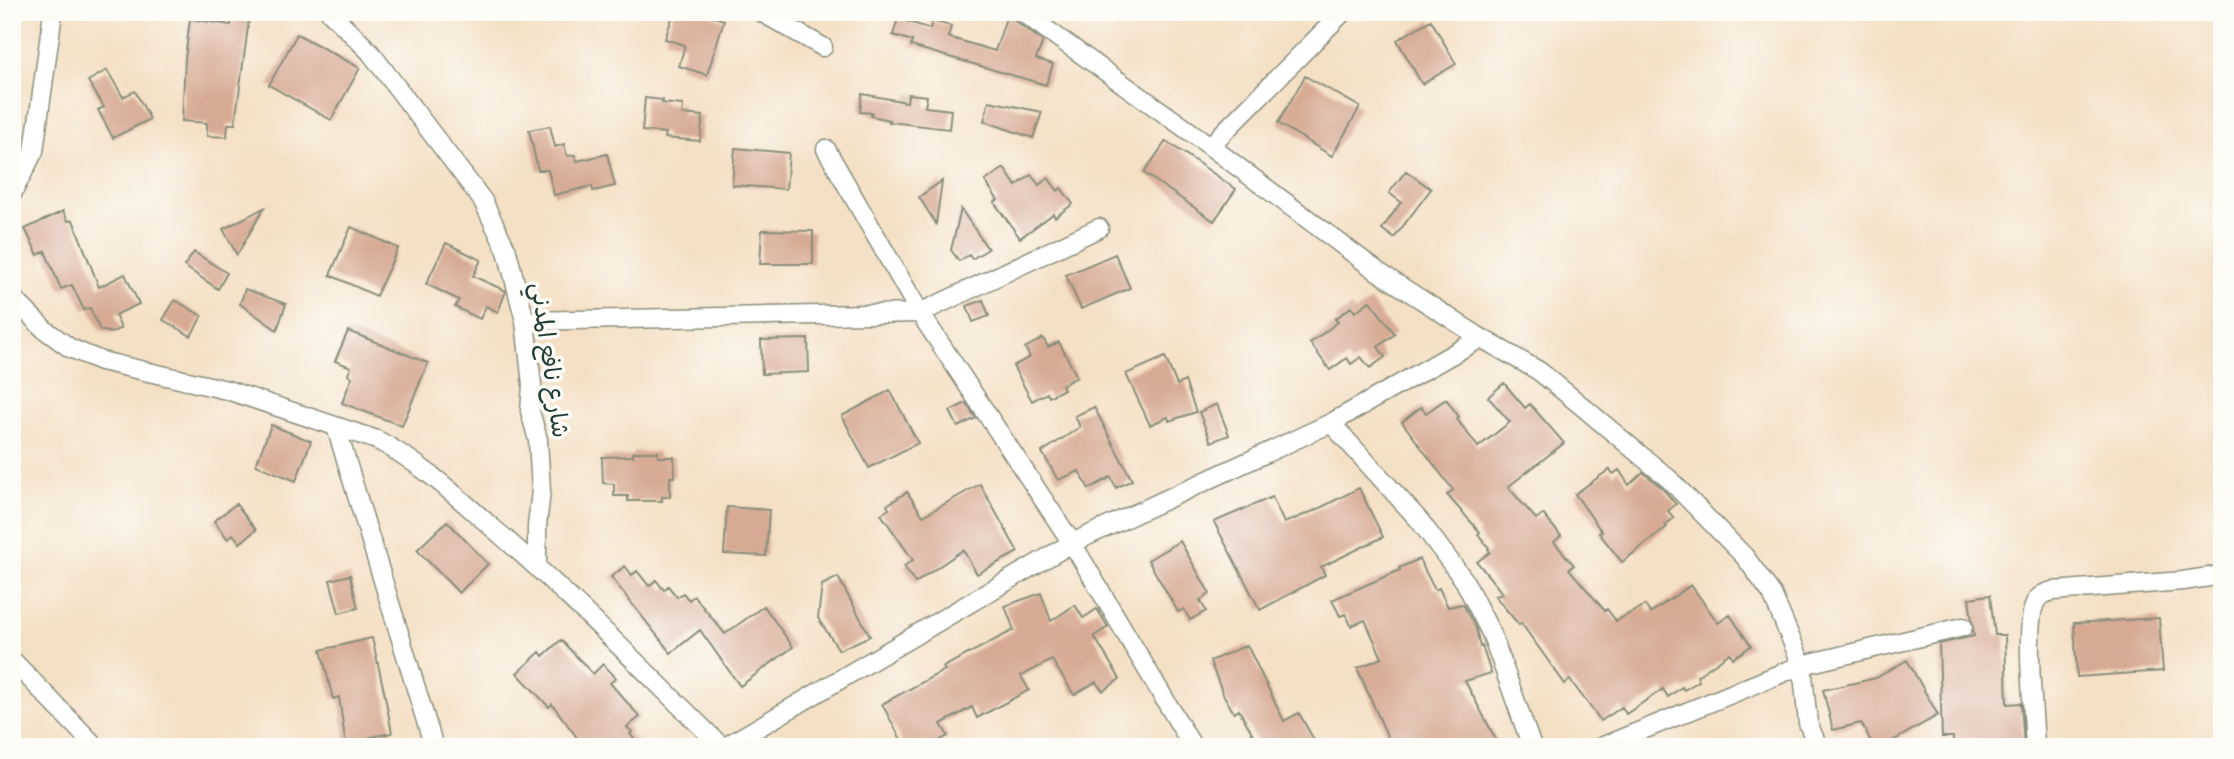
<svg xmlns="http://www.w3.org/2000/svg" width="2234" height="759" font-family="'Gochi Hand','Playpen Sans Arabic',sans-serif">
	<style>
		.building { fill: #d7aa94 }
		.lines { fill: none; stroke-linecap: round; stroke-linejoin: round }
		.street-casing { stroke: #8a8e7c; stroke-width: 21 }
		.street { stroke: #fff; stroke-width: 18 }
		.labels { text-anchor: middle; stroke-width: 7; stroke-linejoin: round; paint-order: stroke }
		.street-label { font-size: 24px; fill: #1f3d34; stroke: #fdfcf7 }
	</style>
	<rect width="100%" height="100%" fill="#fdfcf7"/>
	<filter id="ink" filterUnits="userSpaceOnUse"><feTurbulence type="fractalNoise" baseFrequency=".0143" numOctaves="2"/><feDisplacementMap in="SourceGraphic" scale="14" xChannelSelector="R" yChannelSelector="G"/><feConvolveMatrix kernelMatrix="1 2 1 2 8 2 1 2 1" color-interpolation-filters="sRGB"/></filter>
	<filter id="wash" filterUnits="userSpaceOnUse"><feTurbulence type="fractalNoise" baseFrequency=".00686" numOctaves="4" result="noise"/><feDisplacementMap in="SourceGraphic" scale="28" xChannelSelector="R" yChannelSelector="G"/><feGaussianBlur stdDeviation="1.57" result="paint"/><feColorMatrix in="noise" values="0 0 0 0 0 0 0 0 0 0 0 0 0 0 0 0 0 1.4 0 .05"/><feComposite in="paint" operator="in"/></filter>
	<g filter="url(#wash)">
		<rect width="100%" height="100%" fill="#f4e0c5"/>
		<g id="blocks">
			<path class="building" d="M233 12H250L235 124H228L227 137 207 136V123L182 121 185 59 190 19 231 25Z
				M674 12H700L724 20 707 75 679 66 685 45 665 39Z
				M1008 12H1011L1015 21 1043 41 1036 59 1053 64 1046 85 911 46 912 41 893 35 898 18 930 29 932 21 951 26 948 37 995 51Z
				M1431 20 1456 64 1422 84 1397 40Z
				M297 34 360 68 331 120 269 85Z
				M107 70 123 97 135 91 150 119 113 138 98 110 104 107 88 81Z
				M1305 76 1360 107 1332 156 1278 123Z
				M862 94 907 102 908 94 927 96 925 107 951 110 949 129 889 122 890 120 871 116 872 113 860 112Z
				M645 98 663 100 662 103 683 105 682 114 703 116 700 141 665 138 666 133 642 131Z
				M989 101 1042 112 1033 138 984 121Z
				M550 126 555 147 564 144 567 156 575 155 577 161 607 154 615 186 593 191 592 186 554 195 548 170H538L529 130Z
				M1166 141 1236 189 1214 221 1144 173Z
				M735 148 789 153 786 189 732 185Z
				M1004 168 1016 186 1031 175 1039 185 1048 178 1058 191 1061 188 1073 204 1055 217 1053 214 1020 238 994 202 998 200 985 181Z
				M1406 171 1431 189 1394 238 1382 229 1401 202 1389 193Z
				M942 181 936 224 919 197Z
				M264 208 237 255 223 229Z
				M961 209 988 249 972 259 969 255 959 261 951 250Z
				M63 211 68 221 73 220 99 287 125 274 139 304 115 315 121 328 111 333 100 330 90 308 84 310 72 285 61 289 45 251 38 255 25 229Z
				M351 227 398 248 376 296 330 275Z
				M762 230 813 231V264H760Z
				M446 243 481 260 473 276 506 291 498 312 486 306 480 319 455 307 459 300 426 284Z
				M194 252 227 273 218 289 184 266Z
				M1115 254 1130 288 1081 309 1066 275Z
				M245 289 286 304 277 330 240 304Z
				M175 300 202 316 191 336 163 320Z
				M983 300 989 316 973 322 967 306Z
				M1370 301 1395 334 1378 347 1385 357 1370 368 1361 357 1351 364 1347 358 1330 370 1310 343 1338 322 1335 319 1351 307 1355 312Z
				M348 331 428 363 402 426 342 403 352 377 348 375 351 367 335 361Z
				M1043 338 1048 347 1059 342 1077 377 1062 385 1064 389 1049 397 1047 393 1032 401 1013 366 1030 357 1025 348Z
				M808 339 809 372 762 374 761 340Z
				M1165 357 1177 385 1185 381 1196 412 1169 421 1168 417 1150 425 1126 374Z
				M1504 383 1525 408 1530 404 1564 443 1508 487 1536 519 1543 514 1561 536 1554 542 1574 565 1569 569 1605 611 1607 609 1616 621 1645 605 1650 613 1691 585 1718 623 1730 615 1751 646 1733 658 1730 653 1697 676 1699 681 1684 690 1682 687 1668 697 1663 689 1626 714 1622 707 1601 721 1570 680 1565 684 1521 623 1519 625 1495 596 1503 594 1477 562 1490 552 1488 549 1489 548 1478 534 1480 532 1447 495 1453 490 1402 422 1421 407 1426 413 1446 399 1459 417 1457 419 1478 447 1510 422 1488 397Z
				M890 390 918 443 869 468 842 416Z
				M966 403 976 418 958 427 950 411Z
				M1217 404 1229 435 1211 442 1199 412Z
				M1094 407 1132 480 1116 488 1111 477 1089 489 1079 471 1058 480 1042 452 1080 427 1075 416Z
				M271 425 311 441 296 481 256 465Z
				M633 452H658V457H674L675 477H670V497H662V501H628V496H614V484L603 483 602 457 633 456Z
				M1610 469 1613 474 1619 470 1629 485 1643 472 1661 487 1676 504 1668 511 1674 518 1665 525 1667 527 1622 562 1599 533 1602 532 1575 494Z
				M980 484 1018 552 977 574 963 550 915 583 904 566 913 560 881 514 889 509 887 505 907 492 923 516Z
				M1359 488 1383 537 1321 567 1325 575 1260 610 1214 522 1272 497 1284 523 1316 510Z
				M236 504 256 530 240 543 233 534 228 539 214 521Z
				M727 507 769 510 766 556 724 554Z
				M447 521 488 564 459 593 417 550Z
				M1180 541 1210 594 1200 600 1206 611 1190 620 1184 609 1178 612 1148 560Z
				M1419 559 1435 590 1439 588 1448 607 1463 604 1476 629 1480 647 1482 646 1491 673 1465 681 1500 747H1392L1357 668 1382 658 1365 620 1351 626 1346 614 1340 616 1332 600 1400 570 1399 568Z
				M625 566 632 575 637 571 649 586 656 580 664 590 668 586 677 597 683 593 689 600 694 596 725 634 764 606 793 647 740 686 700 630 671 653 611 577Z
				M350 575 358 608 339 613 330 580Z
				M838 577 870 636 839 650 818 618 822 585Z
				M1041 593 1051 621 1075 605 1083 618 1097 609 1108 627 1094 636 1120 679 1103 691 1096 682 1074 695 1052 660 1021 676 1029 690 977 718 972 707 941 724 948 736 928 747H905L882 704 945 670 943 667 1014 630 1005 606Z
				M1990 595 1995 635H2005L2007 704 2021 703 2024 747H1953V737H1942L1939 644 1974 636 1969 598Z
				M2159 618 2163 671 2077 677 2074 623Z
				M372 638 384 691 392 733 370 737 371 743 346 746 339 697 333 699 321 650Z
				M561 640 593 674 603 664 616 678 610 683 640 717 627 727 632 732 630 734 641 747H584L552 704 549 707 517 673 540 652 543 656Z
				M1247 645 1284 721 1299 713 1318 747H1260L1239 710 1234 713 1223 694 1210 661Z
				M1907 660 1938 715 1882 747H1874L1861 723 1833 730 1823 690 1876 678Z"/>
		</g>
	</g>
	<g filter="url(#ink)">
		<use href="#blocks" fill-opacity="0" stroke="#8a8e7c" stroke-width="2"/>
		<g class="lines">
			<g class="street-casing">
				<path id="street" d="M330 12 370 52 483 201 507 251 525 321 532 385 530 411 538 440 541 491 537 526V566
					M761 12 823 47
					M1022 12 1210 146 1377 271 1481 338
					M1210 146 1343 12
					M826 149 920 313 1072 543 1193 747
					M12 194 34 151 53 12
					M12 297 44 329 70 348 101 361 227 390 377 440C418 461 453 493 487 523 569 593 645 672 722 747
					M525 321 920 313 1099 228
					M1331 423 1481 338 1539 371 1577 402 1669 479 1745 557 1772 594 1802 665 1808 723 1818 747
					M336 427 434 747
					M12 660 96 747
					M725 747 1072 543 1331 423 1419 520 1464 580 1492 635 1532 747
					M1601 747 1802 665 1963 627
					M2035 747C2034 716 2024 627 2035 603 2039 595 2045 593 2053 591L2183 581 2222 575"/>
			</g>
			<use href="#street" class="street"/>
		</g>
	</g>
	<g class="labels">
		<g class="street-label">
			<text transform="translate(550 360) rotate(82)" y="8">شارع نافع المدني</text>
		</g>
	</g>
	<rect width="2234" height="759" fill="none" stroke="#fdfcf7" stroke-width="42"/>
</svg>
